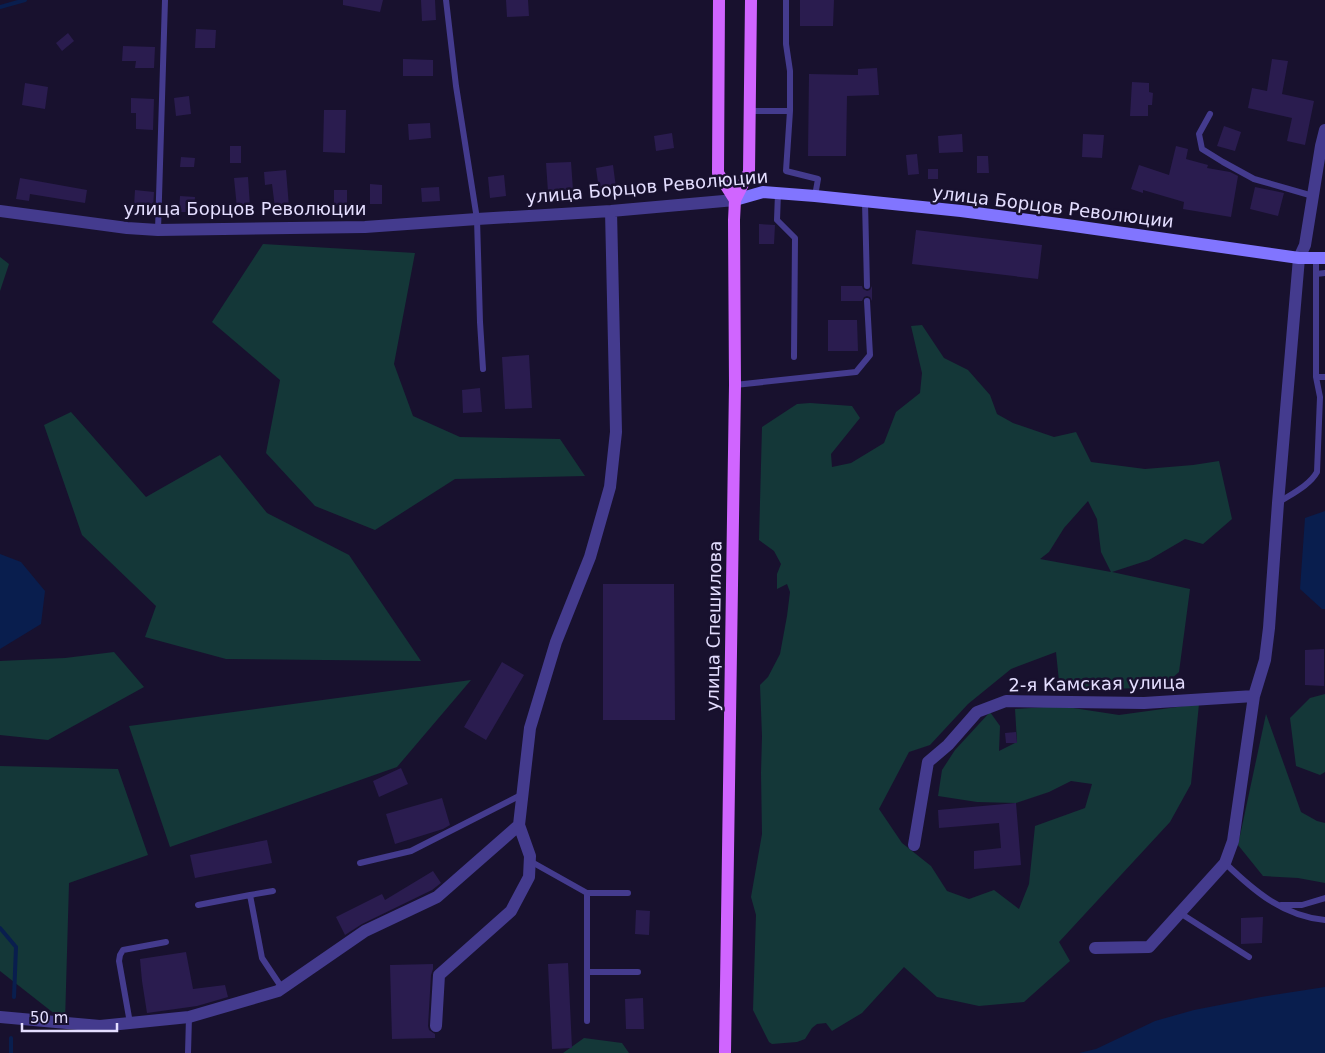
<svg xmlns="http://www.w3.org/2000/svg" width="1325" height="1053" font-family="'DejaVu Sans',sans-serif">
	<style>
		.green { fill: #143738; fill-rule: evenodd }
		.water { fill: #091e4e }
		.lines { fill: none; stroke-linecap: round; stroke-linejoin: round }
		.stream { stroke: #091e4e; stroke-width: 4 }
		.building { fill: #2a1c4f }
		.lane { stroke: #443b8e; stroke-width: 6 }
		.street { stroke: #443b8e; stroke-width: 12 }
		.secondary { stroke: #8175ff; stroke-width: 12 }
		.primary { stroke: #d065ff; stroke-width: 12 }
		.labels { text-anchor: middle; stroke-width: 5; stroke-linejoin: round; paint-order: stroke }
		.street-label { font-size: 18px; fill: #e4deff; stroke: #18112e }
	</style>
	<rect width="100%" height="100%" fill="#18112e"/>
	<path class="green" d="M263 244 415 253 394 364 413 416 460 437 560 439 585 476 455 479 375 530 315 506 266 453 280 380 212 322Z
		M0 257 9 264 0 291Z
		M922 325 944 358 968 370 990 395 997 414 1013 423 1054 437 1076 432 1091 462 1145 469 1193 465 1219 461 1232 519 1203 544 1185 539 1149 560 1112 572 1190 589 1179 672 1162 687 1060 691 1056 652 1011 669 968 704 930 745 909 752 879 809 902 843 931 866 947 891 969 899 994 890 1019 909 1029 884 1035 826 1085 808 1092 784 1071 781 1049 792 1016 803 977 802 938 796 942 770 955 750 990 712 1000 726 999 751 1017 742 1015 709 1060 706 1119 715 1199 704 1191 784 1170 822 1059 942 1070 961 1024 1002 979 1006 937 997 904 967 862 1013 832 1031 826 1023 817 1024 812 1028 805 1039 797 1042 772 1044 769 1042 753 1010 756 915 751 897 762 834 761 773 762 736 760 685 768 677 780 654 787 616 790 592 787 584 777 589V574L781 564 774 551 759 540 762 427 797 404 810 403 852 406 860 418 831 454 832 467 851 463 884 443 896 412 920 393 922 373 911 326ZM1088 501 1097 519 1101 552 1111 572 1040 559 1049 552 1064 528Z
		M71 412 146 497 220 455 267 513 349 555 421 661 226 659 145 637 156 606 82 535 44 425Z
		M114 652 144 687 48 740 0 735V661L65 658Z
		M471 680 397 767 170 847 129 726Z
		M1325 694V772L1320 775 1296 766 1290 718 1310 698Z
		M1266 714 1301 812 1317 821 1325 823V883L1298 878 1263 876 1238 845Z
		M0 766 118 769 148 855 69 883 65 1022 0 971Z
		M584 1038 622 1043 629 1053H563Z"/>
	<path class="water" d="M1325 511V609H1322L1300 589 1305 518Z
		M0 554 21 562 45 591 41 624 0 649Z
		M1325 987V1053H1079L1096 1049 1155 1021 1194 1010 1261 997Z"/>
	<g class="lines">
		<path class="stream" d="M0 7 25 0
			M0 928 16 947 14 997
			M11 1053V1038"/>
	</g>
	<path class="building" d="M343 0H383L380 12 343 5Z
		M421 0H435L436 20 422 21Z
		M506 0H528L529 16 507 17Z
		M800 0H834L833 26H800Z
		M196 29 216 30 215 48H195Z
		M68 33 74 41 62 51 56 43Z
		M123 46 155 47 154 68H135L136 61H122Z
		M403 59 433 60V76H403Z
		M1272 59 1288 61 1282 94 1314 101 1305 145 1287 141 1292 118 1248 108 1252 88 1267 91Z
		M877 68 879 95 847 96 846 156H808L809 74 858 75V69Z
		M1132 82 1149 83V92L1153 93 1152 105H1148V116H1130Z
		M25 83 48 87 45 109 22 105Z
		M189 96 191 114 176 116 174 98Z
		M131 98 154 99 153 130 136 129V113H131Z
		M324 110H346L345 153 323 152Z
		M430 123 431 138 409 140 408 124Z
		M1224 126 1241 132 1235 151 1217 146Z
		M672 133 674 148 656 151 654 136Z
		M962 134 963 152 939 153 938 136Z
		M1083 134 1104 135 1102 158 1082 157Z
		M230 146H241V163H230Z
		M1176 146 1188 149 1186 159 1208 165 1207 168 1230 172 1238 176 1231 217 1183 209 1184 202 1143 190V193L1131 189 1139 165 1169 175Z
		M917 154 919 174 908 175 906 155Z
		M977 156H988L989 173H977Z
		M181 157 195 158 194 167H180Z
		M571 162 573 190 548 192 546 163Z
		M613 165 616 188 599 190 596 168Z
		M928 169H938V179H928Z
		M286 170 289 207 275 208 272 184 265 185 264 172Z
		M504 175 506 196 490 198 488 177Z
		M248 177 250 206 237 208 234 178Z
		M20 178 87 190 85 203 30 194 29 201 16 199Z
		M370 184 382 185V204H370Z
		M439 187 440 201 422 202 421 188Z
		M1255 187 1284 193 1278 216 1250 209Z
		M135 190 154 192 153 208 134 206Z
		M334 190H347V205H334Z
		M180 196 195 197 194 212H179Z
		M759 224 775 225 774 244H759Z
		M916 230 1042 245 1038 279 912 264Z
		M841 286H862L863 289 867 291 870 290 872 286V301L870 297 867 296 864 297 862 301H841Z
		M828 320H857L858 351H828Z
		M529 355 532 408 505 409 502 357Z
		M480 388 482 412 463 413 462 390Z
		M603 584H674L675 720H603Z
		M1324 649V686L1305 685V650Z
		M502 662 524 675 486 740 464 727Z
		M1016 732 1017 743H1006L1005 733Z
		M401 768 408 784 379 797 373 781Z
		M442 798 450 825 443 829 395 844 386 814Z
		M1016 803 1021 865 974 869V851L1001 848 999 823 939 828 938 810Z
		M267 840 272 863 195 878 190 855Z
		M433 871 441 883 432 890 362 924 345 935 336 917 382 894 385 900Z
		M636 910 650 911 649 935 635 934Z
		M1263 917 1262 943 1241 944V918Z
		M186 952 193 989 225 985 228 997 197 1006 147 1013 142 981 140 959Z
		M568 963 572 1048 552 1049 548 964Z
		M433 964V969L431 975 428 1026 429 1030 435 1034V1038L392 1039 390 965Z
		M643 998 644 1029H626L625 999Z"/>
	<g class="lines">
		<path class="lane" d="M446 0 456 86 477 219 480 322 483 369
			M786 0V44L790 71V111L786 171 818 179 815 196
			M750 111H790
			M1210 114 1199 134 1202 149 1223 162 1254 179 1313 196
			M778 193 777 220 795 238 794 357
			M865 202 867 286
			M158 230 165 0
			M1316 274 1325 273
			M1316 377H1325
			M735 385 856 372 870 355 867 301
			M1278 503C1291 494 1309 486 1317 472L1320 397 1316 377V259
			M530 861 587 893V1021
			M360 863 411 851 523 794
			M1225 863C1254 891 1283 916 1325 920
			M587 893H628
			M250 895 273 891
			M198 905 250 895 262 958 282 988
			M1281 905H1302L1325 898
			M1180 913 1249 957
			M587 972H638
			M130 1023 119 961 120 955 123 950 166 942
			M188 1053 189 1017"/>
		<path class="street" d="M0 211 127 228 158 230 365 227 477 219 611 211 735 200
			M914 845 928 762 948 745 977 712 1006 701 1144 703 1254 696
			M1095 948 1149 947 1225 863 1233 841 1254 696 1265 660 1269 628 1278 503 1299 258 1305 245 1321 146 1325 130
			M0 1017 100 1026 189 1017 278 991 365 931 437 897 519 825
			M436 1026 439 975 511 911 529 877 530 856 519 825 530 728 556 642 590 557 610 487 616 432 611 211"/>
		<path class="secondary" d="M735 200 763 192 815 196 961 211 1074 226 1299 258H1325"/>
		<path class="primary" d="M719 0 718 173 735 200
			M725 1053 735 385 734 220 735 200 749 172 751 0"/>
	</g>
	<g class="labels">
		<g class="street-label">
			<text transform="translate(647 187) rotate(-5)" y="6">улица Борцов Революции</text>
			<text transform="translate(1053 207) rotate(7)" y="6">улица Борцов Революции</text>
			<text x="245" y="215">улица Борцов Революции</text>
			<text transform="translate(714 626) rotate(-89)" y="6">улица Спешилова</text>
			<text transform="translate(1097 684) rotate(-1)" y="6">2-я Камская улица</text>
		</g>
	</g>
	<path d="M22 1023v8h95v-8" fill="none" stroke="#e4deff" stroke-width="2.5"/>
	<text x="30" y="1023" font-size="15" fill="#e4deff" stroke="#18112e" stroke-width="4" paint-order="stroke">50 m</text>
</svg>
